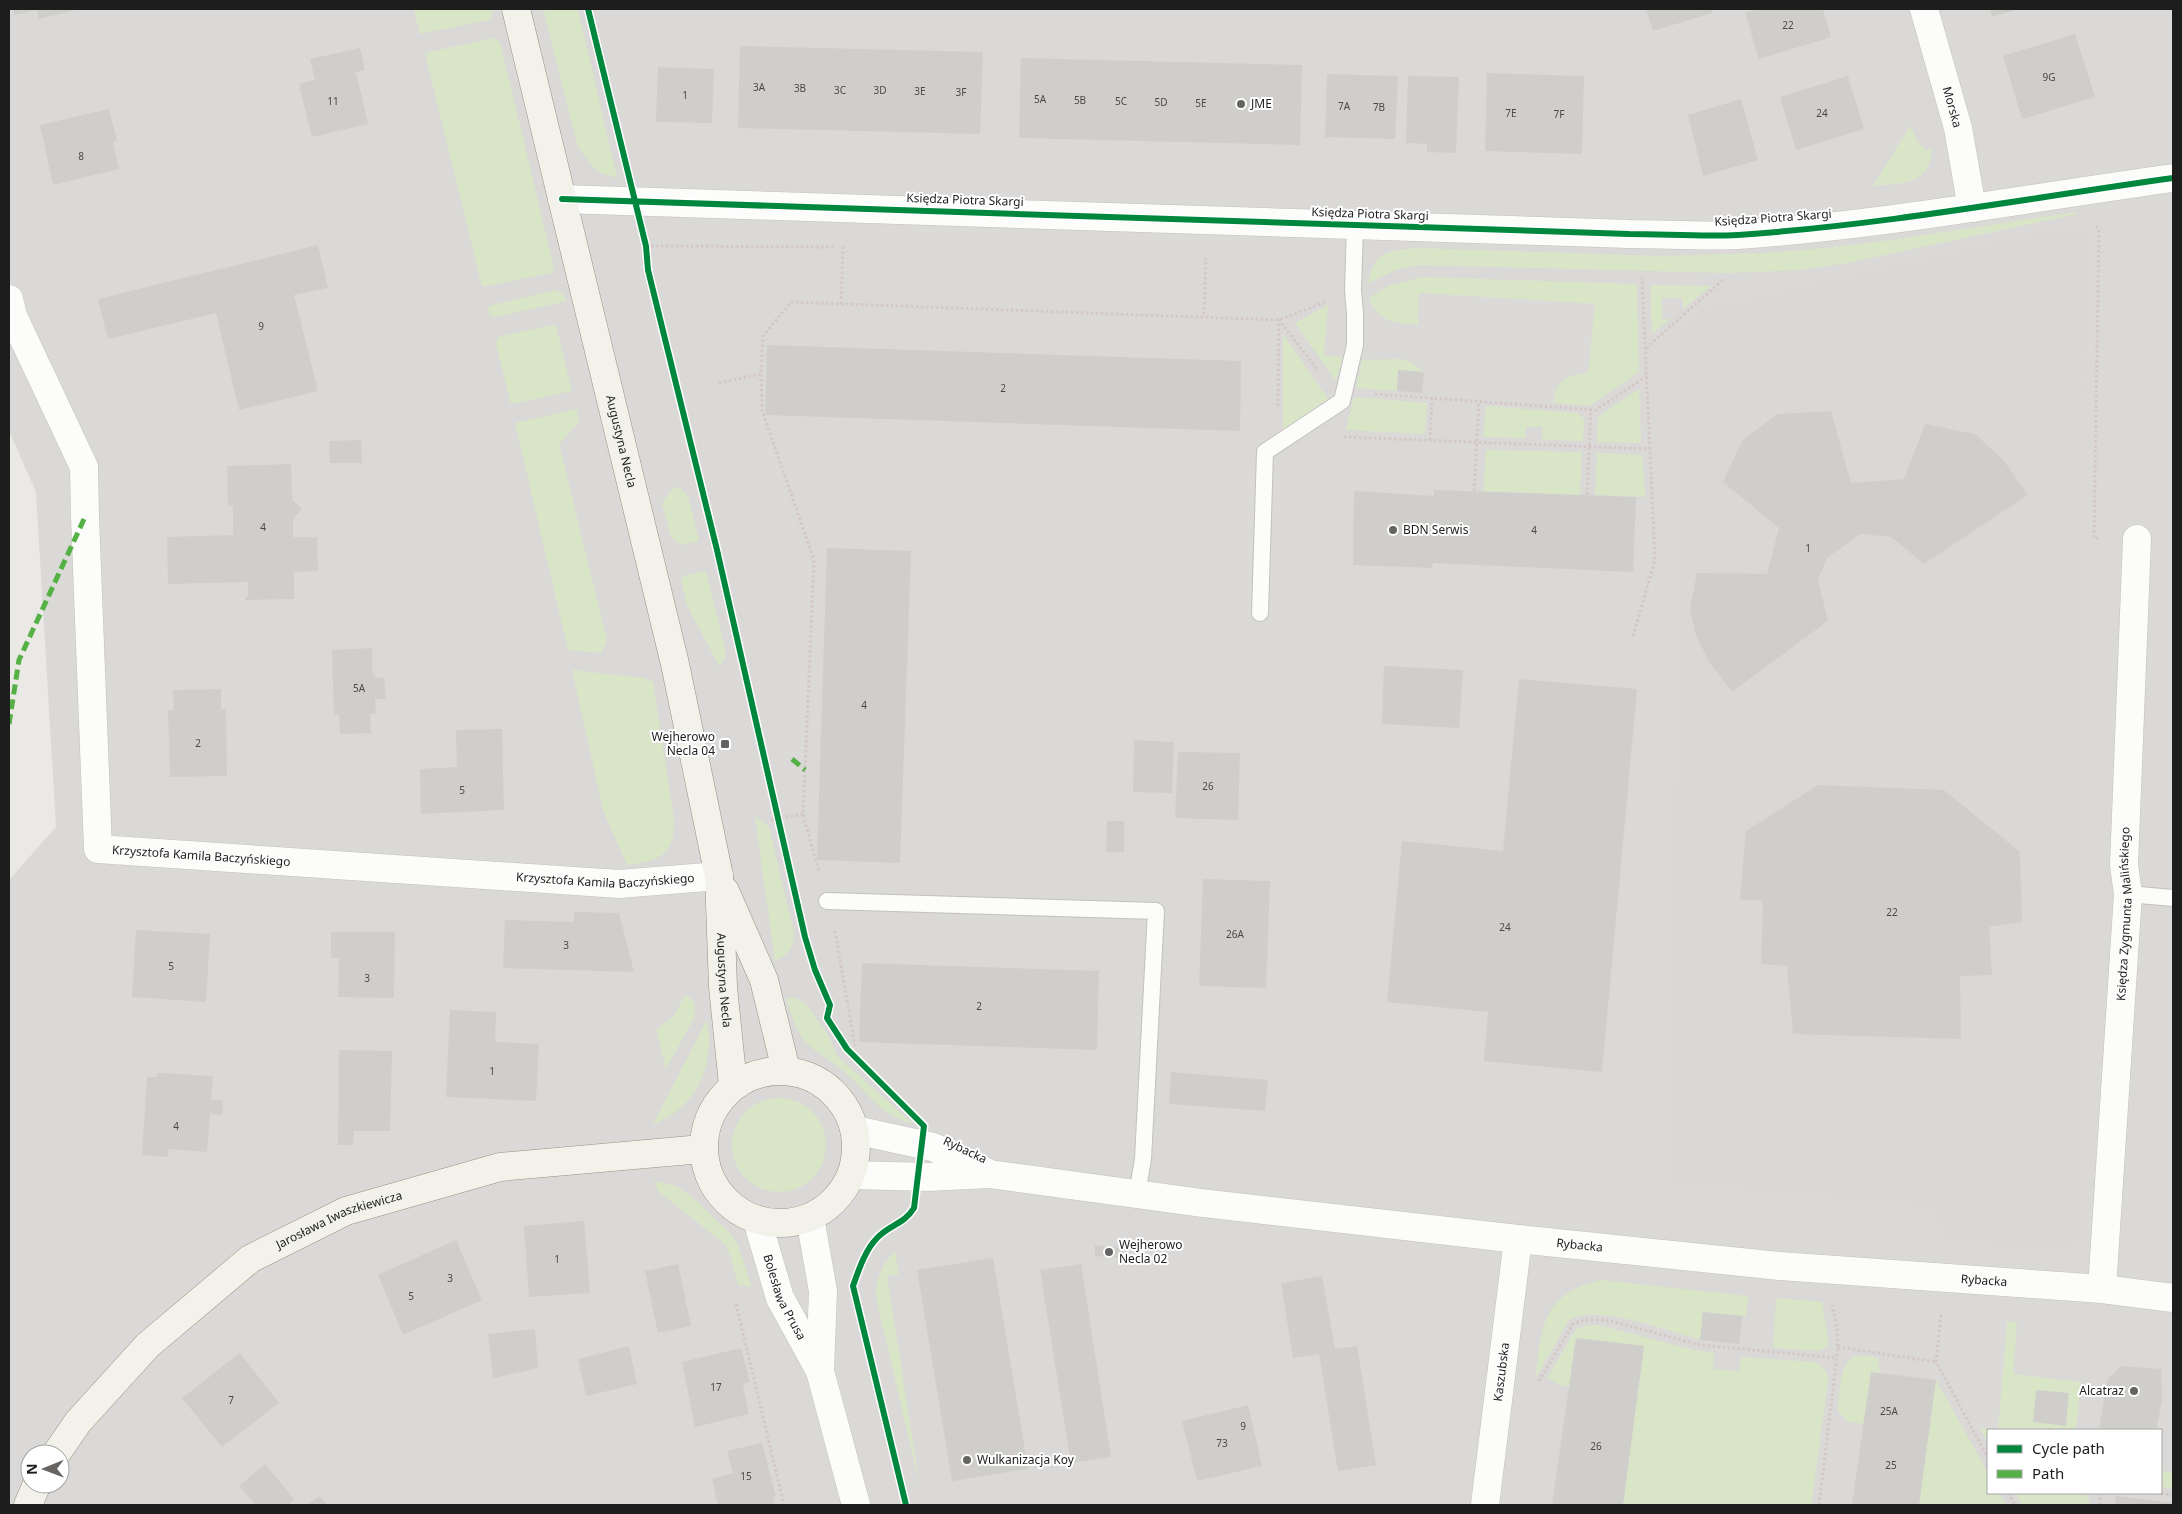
<svg xmlns="http://www.w3.org/2000/svg" width="2182" height="1514" font-family="'Noto Sans',sans-serif">
	<style>
		.residential { fill: #dad9d7; fill-rule: evenodd }
		.religious { fill: #d9d8d7 }
		.grass { fill: #d8e6c7 }
		.parking { fill: #dbdad9 }
		.building { fill: #d0cecb }
		.lines { fill: none; stroke-linecap: round; stroke-linejoin: round }
		.service-casing { stroke: #c2c1c0; stroke-width: 18 }
		.minor-casing { stroke: #c2c1c0; stroke-width: 29 }
		.tertiary-casing { stroke: #c2c1c0; stroke-width: 29 }
		.secondary-casing { stroke: #929380; stroke-width: 29 }
		.path { stroke: #d4c8c7; stroke-width: 3; stroke-dasharray: 2.5 2.5; stroke-linecap: butt }
		.service { stroke: #fcfcfb; stroke-width: 16 }
		.minor { stroke: #fcfcfb; stroke-width: 28 }
		.tertiary { stroke: #fcfcfb; stroke-width: 28 }
		.secondary { stroke: #f2f2ea; stroke-width: 28 }
		.quiet { stroke: #55b145; stroke-width: 5; stroke-dasharray: 10 5; stroke-linecap: butt }
		.cycleway-casing { stroke: #fff; stroke-width: 9 }
		.cycleway { stroke: #00873e; stroke-width: 6 }
		.poi-dot { fill: #656463; stroke: #fff; stroke-width: 2 }
		.labels { text-anchor: middle; stroke-width: 4; stroke-linejoin: round; paint-order: stroke }
		.number-label { font-size: 10px; fill: #4a4948 }
		.poi-label { font-size: 12px; fill: #1d1d1d; stroke: #fff; text-anchor: start }
		.street-label { font-size: 12px; fill: #1d1d1d; stroke: #fff }
	</style>
	<rect width="100%" height="100%" fill="#ebe9e6"/>
	<path class="residential" d="M9 9H2173V1505H9V880L56 827 36 492 9 431ZM1988 1430H2161V1493H1988ZM30 1454H60V1484H30Z"/>
	<path class="religious" d="M2065 229 2084 232 2079 1232 2060 1252 1947 1237 1930 1205 1671 1180 1683 334 1698 312Z"/>
	<path class="grass" d="M414 9H491L493 15 489 20 420 34Z
		M543 9H578L617 178 601 173 593 167 578 147Z
		M493 38 500 42 554 268 551 273 482 287 425 53Z
		M1910 126 1918 142 1926 150 1932 149C1929 186 1902 183 1873 186Z
		M2076 212 2077 214 1847 263 1802 270 1727 273 1419 265 1396 270 1368 283C1374 252 1389 250 1417 248L1660 256 1764 253 1825 248 1898 239Z
		M1422 277 1637 284 1639 372 1589 406 1553 403C1555 381 1567 374 1588 373L1594 304 1419 293 1418 325C1396 323 1377 322 1369 298L1390 285Z
		M1650 285 1711 286 1683 309V298H1662V319H1670L1652 334Z
		M555 290 564 295 566 301 497 317 490 316 488 308 492 305Z
		M1328 305 1324 356 1343 357 1336 381 1295 323Z
		M552 325 556 326 572 391 511 404 496 344 498 337Z
		M1283 334 1328 399 1283 431Z
		M1401 359 1412 363 1424 372 1398 370 1397 391 1356 388 1362 360Z
		M1639 389 1641 443 1597 442 1598 417Z
		M1354 397 1427 403 1425 434 1346 430Z
		M1486 406 1577 413 1584 419 1583 441 1542 440 1543 427H1526L1525 438 1483 437Z
		M577 409 579 422 559 444 607 640 601 653 568 650 515 423Z
		M1486 450 1582 452 1580 495 1483 491Z
		M1597 453 1642 455 1645 497 1595 495Z
		M680 487 688 496 699 541 681 545 671 537 662 504 672 489Z
		M706 571 725 648V658L719 666 687 605 681 580 686 575Z
		M572 670 643 678 653 682 674 819C675 854 659 862 627 865L603 810Z
		M755 816 769 827 794 934C794 948 787 955 775 961Z
		M685 995C696 1000 696 1007 694 1018L666 1069 656 1030 674 1016Z
		M786 998H795L805 1003 828 1035 837 1056 913 1124C875 1113 869 1091 841 1069 832 1061 811 1049 805 1041 795 1029 791 1013 786 998Z
		M707 1020C715 1064 698 1108 653 1124Z
		M732 1145a47 47 0 1 1 94 0a47 47 0 1 1-94 0Z
		M654 1181 676 1186 691 1196 729 1232 738 1245 752 1287 738 1285 730 1255 725 1244 658 1191Z
		M895 1251 899 1274 887 1276 920 1487 877 1302C874 1281 881 1266 895 1251Z
		M1600 1280 1748 1296 1746 1316 1703 1312 1700 1340C1670 1331 1596 1303 1569 1320L1536 1377C1542 1325 1542 1295 1600 1280Z
		M1776 1298 1822 1302 1829 1345 1819 1351 1773 1348Z
		M2007 1321 2017 1322 2013 1374 2081 1382 2076 1430H1988V1443L1979 1427 1998 1429Z
		M1590 1325H1598L1694 1350 1714 1353 1713 1369 1739 1371 1742 1357 1814 1362C1824 1366 1828 1371 1828 1382L1811 1505H1623L1644 1346 1576 1338 1569 1386 1560 1385 1547 1378 1575 1331 1579 1328Z
		M1857 1355 1878 1358 1880 1373 1871 1372 1863 1424 1848 1422 1838 1411C1840 1393 1838 1363 1857 1355Z
		M1936 1380 1988 1473V1493H1999L2006 1505H1919Z
		M2161 1471 2173 1473V1488L2161 1487Z
		M2015 1493H2084L2088 1498 2090 1505H2022Z"/>
	<path class="parking" d="M801 224 1250 237 1249 255 801 241Z
		M1419 293 1595 304 1588 373 1568 376 1561 380 1556 387 1553 403 1422 393 1424 372 1417 366Z
		M622 354 642 367 672 489 659 507Z
		M752 384 811 573 804 759 780 766 690 399Z
		M594 422 636 598 609 620 568 446Z
		M1197 476 1300 477 1297 623 1195 622Z
		M1466 1186 1590 1197 1600 1204 1608 1228 1612 1231 1436 1213 1445 1211 1458 1192Z
		M1865 1307 2007 1321 1998 1429 1979 1427 1939 1356 1861 1345Z"/>
	<path class="building" d="M13 9H79L39 19 37 10 14 15Z
		M1646 9H1711L1712 13 1653 31Z
		M1759 9H1823L1831 37 1759 59 1745 13Z
		M1990 9H2018L1992 17Z
		M2075 34 2095 97 2022 119 2003 56Z
		M740 46 983 52 980 134 738 128Z
		M360 48 365 70 356 72 368 124 312 137 299 84 315 80 310 59Z
		M1021 58 1302 65 1300 145 1019 138Z
		M658 67 714 69 712 123 656 122Z
		M1487 73 1584 76 1582 154 1485 151Z
		M1327 74 1398 76 1395 139 1325 137Z
		M1408 76 1459 77 1456 153 1427 152V144L1406 143Z
		M1848 76 1864 129 1796 150 1780 97Z
		M1741 99 1758 160 1703 176 1688 115Z
		M109 109 117 140 113 142 119 169 53 185 40 125Z
		M318 245 328 288 294 295 318 391 239 410 216 313 108 339 98 299Z
		M767 345 1241 361 1240 431 765 415Z
		M1398 370 1424 372 1422 393 1397 391Z
		M1831 411 1851 483 1904 479 1925 424 1975 434 2004 461 2028 495 1924 564 1891 537 1860 534 1827 558 1818 580 1828 621 1732 692 1710 663 1696 636 1690 609 1697 573 1767 574 1779 528 1723 482 1742 441 1777 414Z
		M361 440 362 463H330L329 441Z
		M291 464 292 500 302 509 293 519V537H317L318 571 294 572V599L245 600V597H248V582L168 584 167 537 233 535V506H228L227 466Z
		M1434 490 1636 497 1633 572 1433 563 1432 568 1353 565 1354 491 1434 496Z
		M827 548 911 551 900 863 817 860Z
		M372 648V671L375 678 384 677 386 699H375L376 713 370 714 371 733 340 734 339 715H334L332 650Z
		M1384 666 1463 670 1459 728 1382 724Z
		M1519 679 1637 689 1602 1072 1484 1061 1488 1012 1387 1002 1402 841 1503 851Z
		M221 689V709H226L227 776 170 777 168 710H174L173 690Z
		M502 729 504 810 421 814 420 769 457 767 456 730Z
		M1134 740 1174 742 1172 793 1133 792Z
		M1178 752 1240 753 1238 820 1175 818Z
		M1818 785 1944 790 2020 852 2022 922 1989 927 1992 975 1960 976 1961 1039 1793 1034 1787 966 1761 964 1763 901 1740 899 1746 831Z
		M1107 821H1124V852H1106Z
		M1203 879 1270 881 1266 988 1199 986Z
		M574 912 619 913 634 972 503 968 505 920 574 922Z
		M136 930 210 934 206 1002 132 997Z
		M331 932H395L394 998 338 997 339 958H331Z
		M862 963 1099 971 1097 1050 859 1042Z
		M450 1010 496 1012 495 1042 539 1044 536 1101 446 1097Z
		M339 1050 392 1051 390 1131H354L353 1145H338Z
		M1171 1072 1268 1080 1265 1111 1169 1104Z
		M158 1073 213 1076 211 1100H223L222 1115 210 1114 207 1152 168 1149V1157L142 1155 147 1077H157Z
		M584 1221 590 1293 529 1297 524 1226Z
		M456 1240 482 1300 403 1335 378 1275Z
		M1095 1245 1124 1248 1123 1258 1095 1256Z
		M993 1258 1028 1469 952 1481 917 1270Z
		M678 1264 691 1326 658 1333 645 1271Z
		M1081 1264 1111 1457 1071 1463 1040 1270Z
		M1322 1276 1335 1349 1357 1346 1376 1465 1338 1471 1319 1354 1293 1358 1281 1283Z
		M1703 1312 1742 1316 1739 1344 1700 1340Z
		M535 1329 538 1368 493 1378 488 1334Z
		M1576 1338 1644 1346 1623 1505H1552Z
		M629 1346 637 1384 586 1396 578 1359Z
		M741 1348 750 1382 743 1384 749 1414 695 1427 682 1362Z
		M240 1353 279 1403 222 1447 182 1398Z
		M2121 1366 2161 1369 2162 1401 2156 1430H2099L2107 1380Z
		M1871 1372 1936 1380 1919 1505H1852Z
		M2036 1390 2069 1393 2066 1426 2033 1422Z
		M1248 1405 1262 1466 1197 1481 1182 1421Z
		M762 1443 776 1496 773 1497 775 1505H718L712 1479 733 1473 727 1451Z
		M265 1464 294 1499 289 1505H256L239 1486Z
		M320 1496 327 1505H307Z
		M2116 1496 2173 1503V1505H2115Z"/>
	<g class="lines">
		<g class="service-casing">
			<path id="service" d="M1260 613 1265 452 1342 401 1355 345V314L1353 290 1355 225
				M2128 894 2173 898
				M827 901 1156 911 1143 1159 1137 1194"/>
		</g>
		<g class="minor-casing">
			<g id="minor">
				<path id="s1" d="M1924 9 1958 128 1972 208"/>
				<path d="M562 199 1629 234C1665 234 1702 237 1738 235 1884 225 2029 198 2173 178"/>
				<path id="s2" d="M9 299 13 316 84 467 85 517 98 849 619 884 719 876"/>
				<path id="s3" d="M2102 1289 2128 894 2124 865 2137 539"/>
				<path id="s4" d="M1485 1505 1518 1239"/>
			</g>
		</g>
		<g class="tertiary-casing">
			<g id="tertiary">
				<path d="M855 1130 933 1147 986 1172"/>
				<path id="s5" d="M852 1175 929 1177 989 1174 1202 1203 1518 1239 1780 1266 2102 1289 2173 1298"/>
				<path d="M810 1218 823 1291 820 1370"/>
				<path id="s6" d="M757 1220 780 1298 820 1371 856 1505"/>
			</g>
		</g>
		<g class="secondary-casing">
			<g id="secondary">
				<path id="s7" d="M516 9 675 664 719 876 723 987 733 1085"/>
				<path d="M725 891 764 980 786 1070"/>
				<circle cx="780" cy="1147" r="76"/>
				<path id="s8" d="M56 1454 78 1422 148 1345 250 1259 346 1211 500 1167 702 1149"/>
				<path d="M28 1505 37 1484"/>
			</g>
		</g>
		<path class="path" d="M2096 226 2099 230 2094 538H2100
			M646 246 835 247
			M1204 259H1206L1204 317
			M841 304 843 247H841
			M1646 348 1723 280
			M761 374 762 410 814 560 803 814 819 872
			M719 383 761 374 763 336 791 302 1279 320 1325 302
			M1375 394 1596 410 1647 376
			M1278 406 1279 320 1317 369
			M1344 437 1650 449
			M1430 440 1432 398
			M1474 491 1479 402
			M1587 495 1591 410
			M1633 636 1655 560 1642 278
			M771 820 803 814
			M835 931 855 1046
			M736 1304 784 1505
			M1941 1315 1936 1362 1988 1458
			M1838 1347 1936 1362
			M1539 1381 1573 1324 1584 1320H1607L1700 1345 1837 1358
			M2008 1493 2015 1505
			M2156 1493 2173 1495
			M1819 1505 1838 1347 1837 1326 1832 1305
			M2099 1505 2101 1493"/>
		<use href="#service" class="service"/>
		<use href="#minor" class="minor"/>
		<use href="#tertiary" class="tertiary"/>
		<use href="#secondary" class="secondary"/>
		<path class="quiet" d="M9 724 19 660 85 517
			M792 759 805 770"/>
		<g class="cycleway-casing">
			<path id="cycleway" d="M588 9 646 246 648 270 717 550 805 937 815 970 830 1005 827 1018 847 1049 924 1126 914 1208C904 1224 891 1224 878 1237 865 1250 859 1269 853 1286L906 1505
				M562 199 1629 234C1665 234 1702 237 1738 235 1884 225 2029 198 2173 178"/>
		</g>
		<use href="#cycleway" class="cycleway"/>
	</g>
	<g class="poi-dot">
		<circle cx="1241" cy="104" r="5"/>
		<circle cx="1393" cy="530" r="5"/>
		<rect x="720" y="739" width="10" height="10" rx="2.5"/>
		<circle cx="1109" cy="1252" r="5"/>
		<circle cx="2134" cy="1391" r="5"/>
		<circle cx="967" cy="1460" r="5"/>
	</g>
	<g class="labels">
		<g class="number-label">
			<text x="1788" y="29">22</text>
			<text x="2049" y="81">9G</text>
			<text x="759" y="91">3A</text>
			<text x="800" y="92">3B</text>
			<text x="840" y="94">3C</text>
			<text x="880" y="94">3D</text>
			<text x="920" y="95">3E</text>
			<text x="961" y="96">3F</text>
			<text x="685" y="99">1</text>
			<text x="1040" y="103">5A</text>
			<text x="1080" y="104">5B</text>
			<text x="333" y="105">11</text>
			<text x="1121" y="105">5C</text>
			<text x="1161" y="106">5D</text>
			<text x="1201" y="107">5E</text>
			<text x="1344" y="110">7A</text>
			<text x="1379" y="111">7B</text>
			<text x="1511" y="117">7E</text>
			<text x="1822" y="117">24</text>
			<text x="1559" y="118">7F</text>
			<text x="81" y="160">8</text>
			<text x="261" y="330">9</text>
			<text x="1003" y="392">2</text>
			<text x="263" y="531">4</text>
			<text x="1534" y="534">4</text>
			<text x="1808" y="552">1</text>
			<text x="359" y="692">5A</text>
			<text x="864" y="709">4</text>
			<text x="198" y="747">2</text>
			<text x="1208" y="790">26</text>
			<text x="462" y="794">5</text>
			<text x="1892" y="916">22</text>
			<text x="1505" y="931">24</text>
			<text x="1235" y="938">26A</text>
			<text x="566" y="949">3</text>
			<text x="171" y="970">5</text>
			<text x="367" y="982">3</text>
			<text x="979" y="1010">2</text>
			<text x="492" y="1075">1</text>
			<text x="176" y="1130">4</text>
			<text x="557" y="1263">1</text>
			<text x="450" y="1282">3</text>
			<text x="411" y="1300">5</text>
			<text x="716" y="1391">17</text>
			<text x="231" y="1404">7</text>
			<text x="1889" y="1415">25A</text>
			<text x="1243" y="1430">9</text>
			<text x="1222" y="1447">73</text>
			<text x="1596" y="1450">26</text>
			<text x="1891" y="1469">25</text>
			<text x="746" y="1480">15</text>
		</g>
		<g class="poi-label">
			<text x="1251" y="108">JME</text>
			<text x="1403" y="534">BDN Serwis</text>
			<text x="715" y="741" text-anchor="end">Wejherowo<tspan x="715" dy="14">Necla 04</tspan></text>
			<text x="1119" y="1249">Wejherowo<tspan x="1119" dy="14">Necla 02</tspan></text>
			<text x="2124" y="1395" text-anchor="end">Alcatraz</text>
			<text x="977" y="1464">Wulkanizacja Koy</text>
		</g>
		<g class="street-label">
			<text dy="4" stroke="none"><textPath href="#s1" startOffset="102">Morska</textPath></text>
			<text transform="translate(965 200) rotate(2)" y="4">Księdza Piotra Skargi</text>
			<text transform="translate(1370 214) rotate(2)" y="4">Księdza Piotra Skargi</text>
			<text transform="translate(1773 218) rotate(-4)" y="4">Księdza Piotra Skargi</text>
			<text dy="4" stroke="none"><textPath href="#s7" startOffset="445">Augustyna Necla</textPath></text>
			<text dy="4" stroke="none"><textPath href="#s2" startOffset="670">Krzysztofa Kamila Baczyńskiego</textPath></text>
			<text dy="4" stroke="none"><textPath href="#s2" startOffset="1075">Krzysztofa Kamila Baczyńskiego</textPath></text>
			<text dy="4" stroke="none"><textPath href="#s3" startOffset="376">Księdza Zygmunta Malińskiego</textPath></text>
			<text dy="4" stroke="none"><textPath href="#s7" startOffset="995">Augustyna Necla</textPath></text>
			<text transform="translate(965 1150) rotate(25)" y="4">Rybacka</text>
			<text dy="4" stroke="none"><textPath href="#s8" startOffset="374">Jarosława Iwaszkiewicza</textPath></text>
			<text dy="4" stroke="none"><textPath href="#s5" startOffset="732">Rybacka</textPath></text>
			<text dy="4" stroke="none"><textPath href="#s5" startOffset="1138">Rybacka</textPath></text>
			<text dy="4" stroke="none"><textPath href="#s6" startOffset="82">Bolesława Prusa</textPath></text>
			<text dy="4" stroke="none"><textPath href="#s4" startOffset="134">Kaszubska</textPath></text>
		</g>
	</g>
	<rect width="2182" height="1514" fill="none" stroke="#1d1d1d" stroke-width="20"/>
	<rect x="1987" y="1429" width="175" height="65" fill="#ffffff" stroke="#a5a5a5"/>
	<rect x="1997" y="1445" width="25" height="8" fill="#00873e" stroke="#a5a5a5"/>
	<text x="2032" y="1454" font-size="15" fill="#1d1d1d">Cycle path</text>
	<rect x="1997" y="1470" width="25" height="8" fill="#55b145" stroke="#a5a5a5"/>
	<text x="2032" y="1479" font-size="15" fill="#1d1d1d">Path</text>
	<g transform="translate(45 1469) rotate(269)"><circle r="24" fill="#ffffff" stroke="#a5a5a5"/>
	<path d="M0-4L9 19L0 12L-9 19Z" fill="#656463"/>
	<text y="-8" font-size="14" font-weight="bold" text-anchor="middle" fill="#1d1d1d">N</text>
	</g>
</svg>
